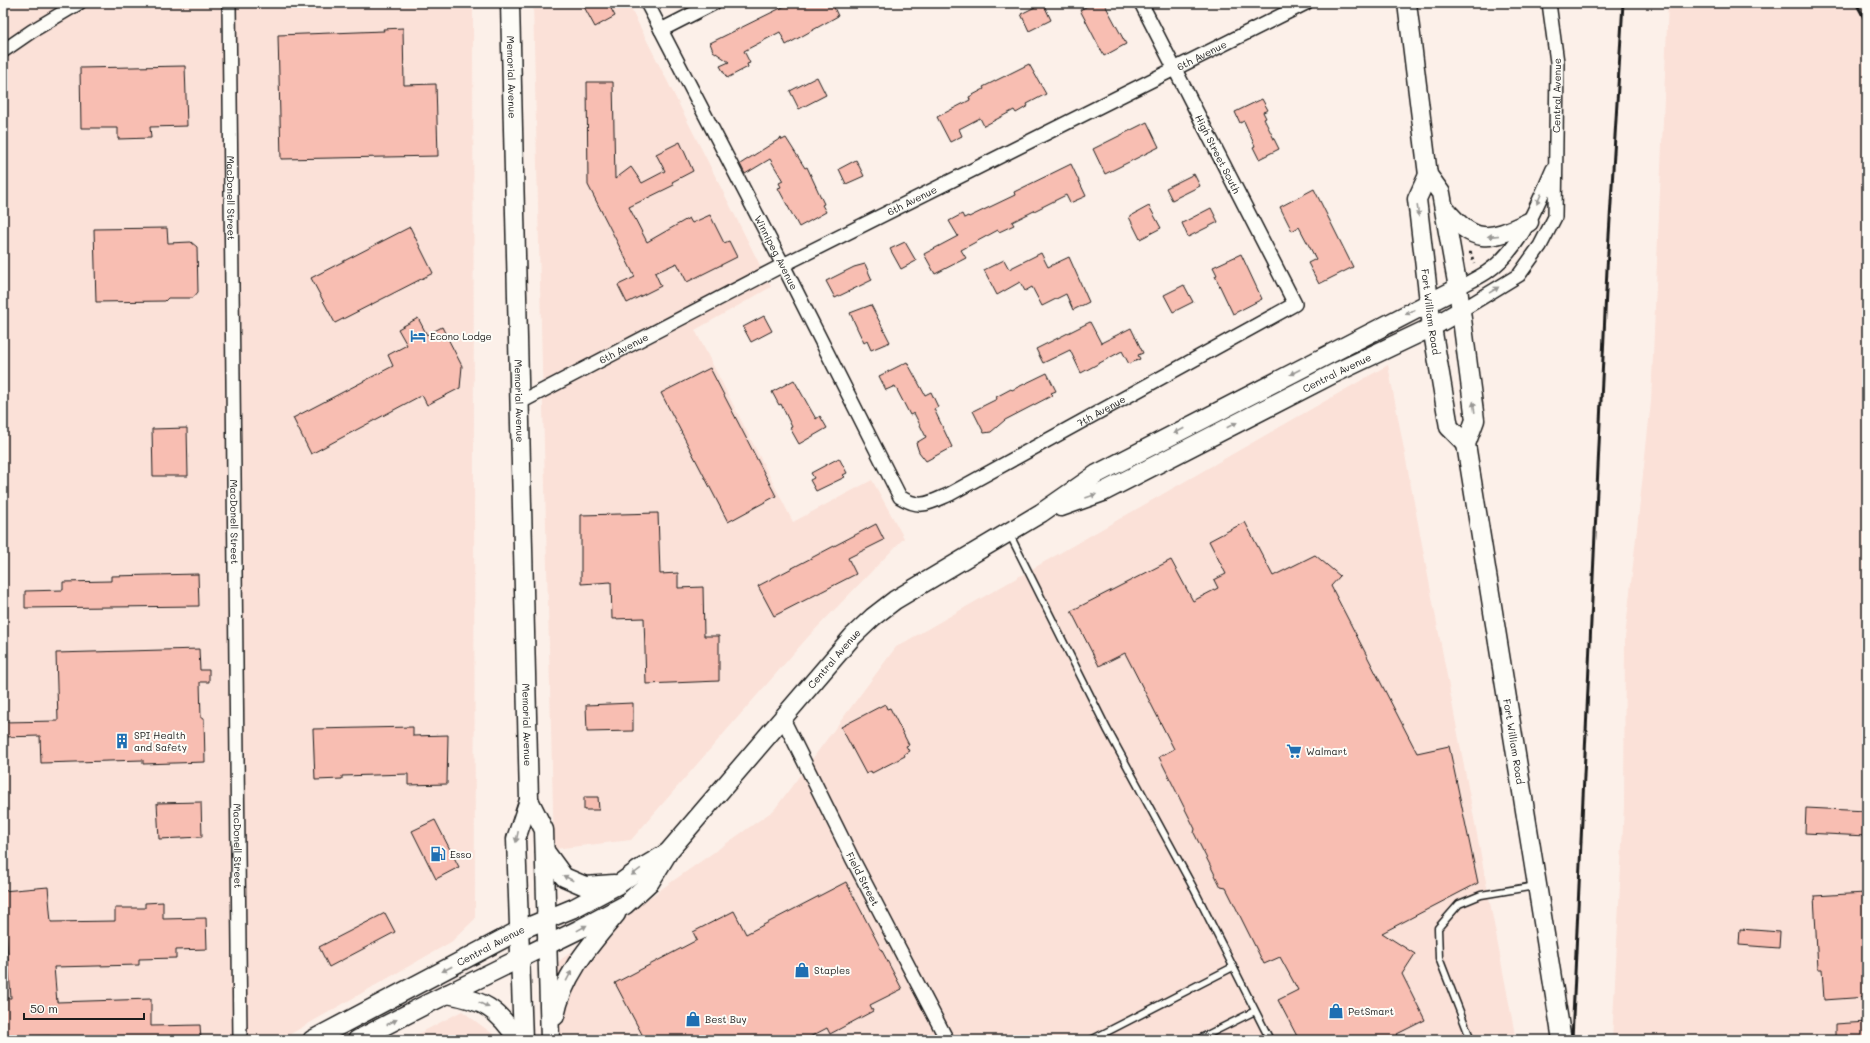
<svg xmlns="http://www.w3.org/2000/svg" width="1870" height="1043" font-family="Mali,sans-serif">
	<style>
		.built { fill: #fbe1d8 }
		.building { fill: #f8beb2; stroke: #1c1c1c }
		.lines { fill: none; stroke-linecap: round; stroke-linejoin: round }
		.lane-casing { stroke: #1c1c1c; stroke-width: 9 }
		.street-casing { stroke: #1c1c1c; stroke-width: 16 }
		.secondary-casing { stroke: #1c1c1c; stroke-width: 21 }
		.path { stroke: #1c1c1c; stroke-width: 2.5; stroke-dasharray: 3 3; stroke-linecap: butt }
		.lane { stroke: #fdfcf7; stroke-width: 6 }
		.street { stroke: #fdfcf7; stroke-width: 13 }
		.secondary { stroke: #fdfcf7; stroke-width: 18 }
		.rail { stroke: #1c1c1c; stroke-width: 3 }
		.oneway { fill: #989794 }
		.labels { text-anchor: middle; stroke-width: 4; stroke-linejoin: round; paint-order: stroke }
		.street-label { font-size: 10px; fill: #1c1c1c; stroke: #fdfcf7 }
		.poi-label { font-size: 10px; fill: #1c1c1c; stroke: #fdfcf7; text-anchor: start }
	</style>
	<rect width="100%" height="100%" fill="#fcf0e9"/>
	<filter id="ink" filterUnits="userSpaceOnUse"><feTurbulence type="fractalNoise" baseFrequency=".025" numOctaves="2"/><feDisplacementMap in="SourceGraphic" scale="8" xChannelSelector="R" yChannelSelector="G"/><feConvolveMatrix kernelMatrix="1 2 1 2 8 2 1 2 1" color-interpolation-filters="sRGB"/></filter>
	<g filter="url(#ink)">
		<path class="built" d="M3 3H473L475 919 451 942 280 1040H3Z
			M533 3H628L771 287 695 330 793 522 872 480 904 538 807 638 631 840 554 849Z
			M1668 3H1867V1040H1612L1624 806 1625 637 1651 402Z
			M1388 365 1516 1040H551L549 968 774 810 896 647Z
			M462 1011 498 1038V1040H407Z"/>
		<path class="building" d="M582 3H608L615 16 595 27Z
			M791 3H832L838 16 786 45 780 32 744 51 750 63 747 64 748 67 727 78 720 66 729 62 713 51 710 43Z
			M1043 3 1051 20 1029 31 1021 14Z
			M1093 3H1104L1126 44 1104 56 1080 10Z
			M403 28 404 85 436 84 438 156 281 159 278 35 384 31 383 29Z
			M1029 64 1046 94 1027 104 1028 106 1016 113 1014 110 984 126 980 118 959 129 962 136 950 142 937 117 970 100 969 97 984 89 983 87Z
			M185 66 187 126 150 127 151 138 118 139V128H81L80 68Z
			M817 77 826 95 799 109 790 91Z
			M587 82H613L615 179 631 167 642 183 665 171 656 154 680 142 693 171 672 182 674 185 629 207 647 242 689 218 692 223 710 215 724 243 729 241 737 257 687 282 677 263 655 273 661 286 627 303 618 285 635 277 588 185Z
			M1262 99 1268 110 1263 112 1266 118 1264 119 1279 149 1259 159 1253 147 1255 146 1244 121 1240 123 1235 112Z
			M1147 122 1159 147 1105 174 1093 149Z
			M781 138 782 140 786 138 805 168 807 167 824 204 822 205 826 212 799 227 778 188 781 187 779 183 783 181 770 159 745 174 740 164Z
			M856 160 864 176 846 184 839 169Z
			M1071 164 1086 196 1070 203 1066 195 1012 222 1014 225 999 232 998 230 961 250 966 258 935 274 924 254 958 236 949 221 962 214 964 218 968 216 969 217 1015 195 1014 192Z
			M1194 174 1200 186 1172 200 1166 188Z
			M1314 189 1353 267 1319 284 1308 263 1316 259 1299 227 1292 231 1280 207Z
			M1149 206 1161 228 1140 239 1129 217Z
			M1211 208 1218 222 1188 237 1182 223Z
			M410 227 433 273 335 323 311 278Z
			M167 228 168 243 191 242 197 247 198 292 193 298H168L165 301 96 302 94 229Z
			M905 242 916 261 901 269 890 249Z
			M1041 253 1048 267 1069 257 1089 302 1073 310 1066 294 1042 306 1032 287 1025 291 1020 282 997 295 984 270 1004 260 1009 269Z
			M1241 254 1262 299 1233 314 1215 276 1217 275 1213 267Z
			M865 264 872 280 835 298 826 281 854 267Z
			M1184 285 1193 302 1173 312 1164 295Z
			M871 305 890 342 871 350 867 341 864 343 850 313Z
			M764 316 772 331 751 342 743 327Z
			M418 318 427 335 442 327 462 366 460 388 427 405 422 395 311 454 293 418 393 366 388 355 407 345 398 329Z
			M1090 322 1101 343 1131 328 1143 353 1138 355 1140 359 1129 364 1122 351 1081 373 1070 350 1043 363 1036 349Z
			M907 362 925 395 931 392 938 407 934 409 952 447 926 461 919 452 916 443 926 437 914 413 910 415 895 386 886 390 879 376Z
			M710 368 776 496 728 522 661 393Z
			M1047 373 1056 391 1051 393 1053 395 1005 420 991 432 984 433 973 411 997 399 996 397 1011 389 1012 390Z
			M794 380 816 419 820 416 827 428 799 444 790 428 792 427 781 404 779 405 772 392Z
			M187 428 188 476H153L152 429Z
			M839 458 847 473 843 475 845 477 816 491 810 480 814 478 811 473Z
			M658 513 660 574 678 573V588L703 587 704 636H719V681L646 684 644 618 612 619 611 582 581 584V515Z
			M1245 522 1273 576 1315 555 1340 576 1331 586 1417 753 1449 746 1478 883 1382 933 1415 954 1402 974 1425 1020 1397 1034 1401 1040H1299L1278 1000 1298 990 1280 957 1264 964 1226 888 1221 887 1194 833 1195 829 1159 757 1174 749 1125 653 1099 666 1071 611 1171 560 1193 601 1218 588 1214 580 1226 574 1209 541Z
			M876 524 884 540 848 558 856 574 774 616 758 586Z
			M198 574 199 606 25 608V591L63 590V582L111 581V576Z
			M199 649 200 670H209V682H200L201 718H204L205 762 143 764V760L41 763 40 736 3 737V722L58 721 56 653Z
			M633 703V731L587 732 586 705Z
			M885 704 887 709 890 708 909 745 906 746 909 751 904 754 905 756 872 773 871 771 866 774 841 727Z
			M413 727V736L448 735 447 784 408 785V774L342 776V779L315 780 313 729Z
			M584 797H598L599 810H584Z
			M201 802 202 837 159 839 157 803Z
			M1806 808 1867 811 1866 836 1805 833Z
			M435 820 459 867 436 879 412 831Z
			M846 882 902 989 870 1005 873 1011 830 1034 827 1028 804 1040H645L615 983 697 940 693 932 734 911 746 934Z
			M48 887 51 922 115 921V908H145V903L163 902V919L206 918 207 949 176 950V958L139 959V965L54 967 57 1002 151 999V1026L200 1025 201 1040H50V1036L3 1037V998H11L3 891Z
			M1865 893 1867 997 1824 1000 1822 969H1818L1814 896Z
			M385 913 395 932 329 967 319 947Z
			M1740 929 1780 932 1779 948 1739 945Z
			M1867 1022V1040H1835V1024Z"/>
		<g class="lines">
			<g class="lane-casing">
				<path id="lane" d="M1010 535 1107 729 1194 889 1270 1040
					M1091 1040 1233 967
					M1197 1040 1255 1011
					M1471 1040 1439 958 1438 928 1459 904 1481 895 1535 886"/>
			</g>
			<g class="street-casing">
				<g id="street">
					<path id="s1" d="M229 3 240 1040"/>
					<path id="s2" d="M647 3 783 265 900 497C921 510 929 503 950 494L1295 304 1141 3"/>
					<path d="M661 30 714 3"/>
					<path d="M3 51 32 31 79 3"/>
					<path d="M1458 288C1467 283 1478 278 1487 272 1522 248 1537 205 1553 169"/>
					<path id="s3" d="M1460 311 1519 275 1540 246 1555 217 1557 62 1549 3"/>
					<path id="s4" d="M519 403 783 265 1306 3"/>
					<path id="s5" d="M782 717 853 860 947 1040"/>
				</g>
			</g>
			<g class="secondary-casing">
				<g id="secondary">
					<path id="s6" d="M510 3 529 800 516 839 523 1040"/>
					<path id="s7" d="M1407 3 1428 175 1441 193 1458 288 1475 420 1466 444 1562 1040"/>
					<path id="s8" d="M1428 175 1417 199 1432 327 1449 427 1466 444"/>
					<path d="M1444 208C1475 244 1487 242 1529 222"/>
					<path id="s9" d="M1061 507 1103 492 1333 374 1432 327 1460 311"/>
					<path d="M529 800 544 830 550 1040"/>
					<path d="M545 851 564 877 585 886 614 884"/>
					<path d="M447 994C483 1000 498 1009 518 1040"/>
					<path d="M555 1016C563 975 590 945 616 914"/>
					<path id="s10" d="M312 1040 518 931 574 908 619 884 640 869 667 853"/>
					<path id="s11" d="M357 1040 423 1006 578 930 625 905 650 882 669 851 853 636 873 617 895 600 1041 513 1097 474 1458 288"/>
				</g>
			</g>
			<path class="path" d="M1469 253H1471L1474 263"/>
			<use href="#lane" class="lane"/>
			<use href="#street" class="street"/>
			<use href="#secondary" class="secondary"/>
			<path class="rail" d="M1856 3 1867 23
				M1572 1040 1607 269 1623 3"/>
		</g>
		<defs><path id="oneway-solid" d="M-6-.8H1V-3.2L6.5 0L1 3.2V.8H-6Z"/></defs>
		<g class="oneway">
			<use href="#oneway-solid" transform="translate(1539 199) rotate(114)"/>
			<use href="#oneway-solid" transform="translate(1418 211) rotate(82)"/>
			<use href="#oneway-solid" transform="translate(1493 236) rotate(175)"/>
			<use href="#oneway-solid" transform="translate(1494 290) rotate(-32)"/>
			<use href="#oneway-solid" transform="translate(1410 312) rotate(152)"/>
			<use href="#oneway-solid" transform="translate(1295 372) rotate(153)"/>
			<use href="#oneway-solid" transform="translate(1474 407) rotate(-98)"/>
			<use href="#oneway-solid" transform="translate(1232 425) rotate(-27)"/>
			<use href="#oneway-solid" transform="translate(1179 431) rotate(153)"/>
			<use href="#oneway-solid" transform="translate(1091 496) rotate(-19)"/>
			<use href="#oneway-solid" transform="translate(517 837) rotate(102)"/>
			<use href="#oneway-solid" transform="translate(636 872) rotate(144)"/>
			<use href="#oneway-solid" transform="translate(568 878) rotate(-152)"/>
			<use href="#oneway-solid" transform="translate(582 928) rotate(-29)"/>
			<use href="#oneway-solid" transform="translate(447 969) rotate(152)"/>
			<use href="#oneway-solid" transform="translate(569 976) rotate(-62)"/>
			<use href="#oneway-solid" transform="translate(484 1005) rotate(27)"/>
			<use href="#oneway-solid" transform="translate(392 1022) rotate(-27)"/>
		</g>
	</g>
	<defs>
		<g id="hotel-bare" transform="scale(1.2)"><path d="M-6-4.5h1.5V1H6V5H4.5V3h-9V5H-6ZM-4 0a1.8 1.8 0 1 1 3.6 0ZM.5 0V-2.5h3Q6-2.5 6 0Z" fill="#1f6fb2" stroke="#fdfcf7" stroke-width="2.5" paint-order="stroke"/></g>
		<g id="building-bare" transform="scale(1.2)"><path d="M-4-6H4V6H1V3H-1V6H-4ZM-2.5-4.3h1.7v1.8h-1.7ZM.8-4.3h1.7v1.8H.8ZM-2.5-1h1.7V.8h-1.7ZM.8-1h1.7V.8H.8Z" fill="#1f6fb2" stroke="#fdfcf7" stroke-width="2.5" paint-order="stroke"/></g>
		<g id="supermarket-bare" transform="scale(1.2)"><path d="M-6-5.5h2.5l.6 2H6L4.5 2H-2.5L-4.4-4H-6ZM-1.5 3.2a1.3 1.3 0 1 0 .1 0ZM3 3.2a1.3 1.3 0 1 0 .1 0Z" fill="#1f6fb2" stroke="#fdfcf7" stroke-width="2.5" paint-order="stroke"/></g>
		<g id="fuel-bare" transform="scale(1.2)"><path d="M-5.5-6h7V0h2V4h1.3V-2.5L3-4.5l.8-.8L6-3V5H2.5V1h-1V6h-7ZM-4.2-4.7v3.2H.2V-4.7Z" fill="#1f6fb2" stroke="#fdfcf7" stroke-width="2.5" paint-order="stroke"/></g>
		<g id="shop-bare" transform="scale(1.2)"><path d="M-5-2.5h2.3a2.7 3.5 0 0 1 5.4 0H5L5.5 6h-11ZM-1.5-2.5h3a1.5 2.3 0 0 0-3 0Z" fill="#1f6fb2" stroke="#fdfcf7" stroke-width="2.5" paint-order="stroke"/></g>
	</defs>
	<g fill-rule="evenodd">
		<use href="#hotel-bare" x="418" y="336"/>
		<use href="#building-bare" x="122" y="741"/>
		<use href="#supermarket-bare" x="1294" y="751"/>
		<use href="#fuel-bare" x="438" y="854"/>
		<use href="#shop-bare" x="802" y="970"/>
		<use href="#shop-bare" x="1336" y="1011"/>
		<use href="#shop-bare" x="693" y="1019"/>
	</g>
	<g class="labels">
		<g class="street-label">
			<text dy="4" stroke="none"><textPath href="#s4" startOffset="766">6th Avenue</textPath></text>
			<text dy="4" stroke="none"><textPath href="#s6" startOffset="74">Memorial Avenue</textPath></text>
			<text dy="4" stroke="none"><textPath href="#s3" startOffset="259">Central Avenue</textPath></text>
			<text transform="translate(1218 154) rotate(63)" y="4">High Street South</text>
			<text dy="4" stroke="none"><textPath href="#s1" startOffset="195">MacDonell Street</textPath></text>
			<text dy="4" stroke="none"><textPath href="#s4" startOffset="442">6th Avenue</textPath></text>
			<text dy="4" stroke="none"><textPath href="#s2" startOffset="281">Winnipeg Avenue</textPath></text>
			<text dy="4" stroke="none"><textPath href="#s8" startOffset="140">Fort William Road</textPath></text>
			<text dy="4" stroke="none"><textPath href="#s4" startOffset="118">6th Avenue</textPath></text>
			<text dy="4" stroke="none"><textPath href="#s9" startOffset="307">Central Avenue</textPath></text>
			<text dy="4" stroke="none"><textPath href="#s6" startOffset="398">Memorial Avenue</textPath></text>
			<text dy="4" stroke="none"><textPath href="#s2" startOffset="781">7th Avenue</textPath></text>
			<text dy="4" stroke="none"><textPath href="#s1" startOffset="519">MacDonell Street</textPath></text>
			<text dy="4" stroke="none"><textPath href="#s11" startOffset="624">Central Avenue</textPath></text>
			<text dy="4" stroke="none"><textPath href="#s6" startOffset="722">Memorial Avenue</textPath></text>
			<text dy="4" stroke="none"><textPath href="#s7" startOffset="752">Fort William Road</textPath></text>
			<text dy="4" stroke="none"><textPath href="#s1" startOffset="843">MacDonell Street</textPath></text>
			<text dy="4" stroke="none"><textPath href="#s5" startOffset="181">Field Street</textPath></text>
			<text dy="4" stroke="none"><textPath href="#s10" startOffset="202">Central Avenue</textPath></text>
		</g>
		<g class="poi-label">
			<text x="430" y="340">Econo Lodge</text>
			<text x="134" y="739">SPI Health<tspan x="134" dy="12">and Safety</tspan></text>
			<text x="1306" y="755">Walmart</text>
			<text x="450" y="858">Esso</text>
			<text x="814" y="974">Staples</text>
			<text x="1348" y="1015">PetSmart</text>
			<text x="705" y="1023">Best Buy</text>
		</g>
	</g>
	<rect width="1870" height="1043" fill="none" stroke="#fdfcf7" stroke-width="16"/>
	<rect x="8" y="8" width="1854" height="1027" fill="none" stroke="#1c1c1c" stroke-width="1.5" filter="url(#ink)"/>
	<path d="M24 1013v6h120v-6" fill="none" stroke="#1c1c1c" stroke-width="2"/>
	<text x="30" y="1013" font-size="12" fill="#1c1c1c" stroke="#fdfcf7" stroke-width="3" paint-order="stroke">50 m</text>
</svg>
